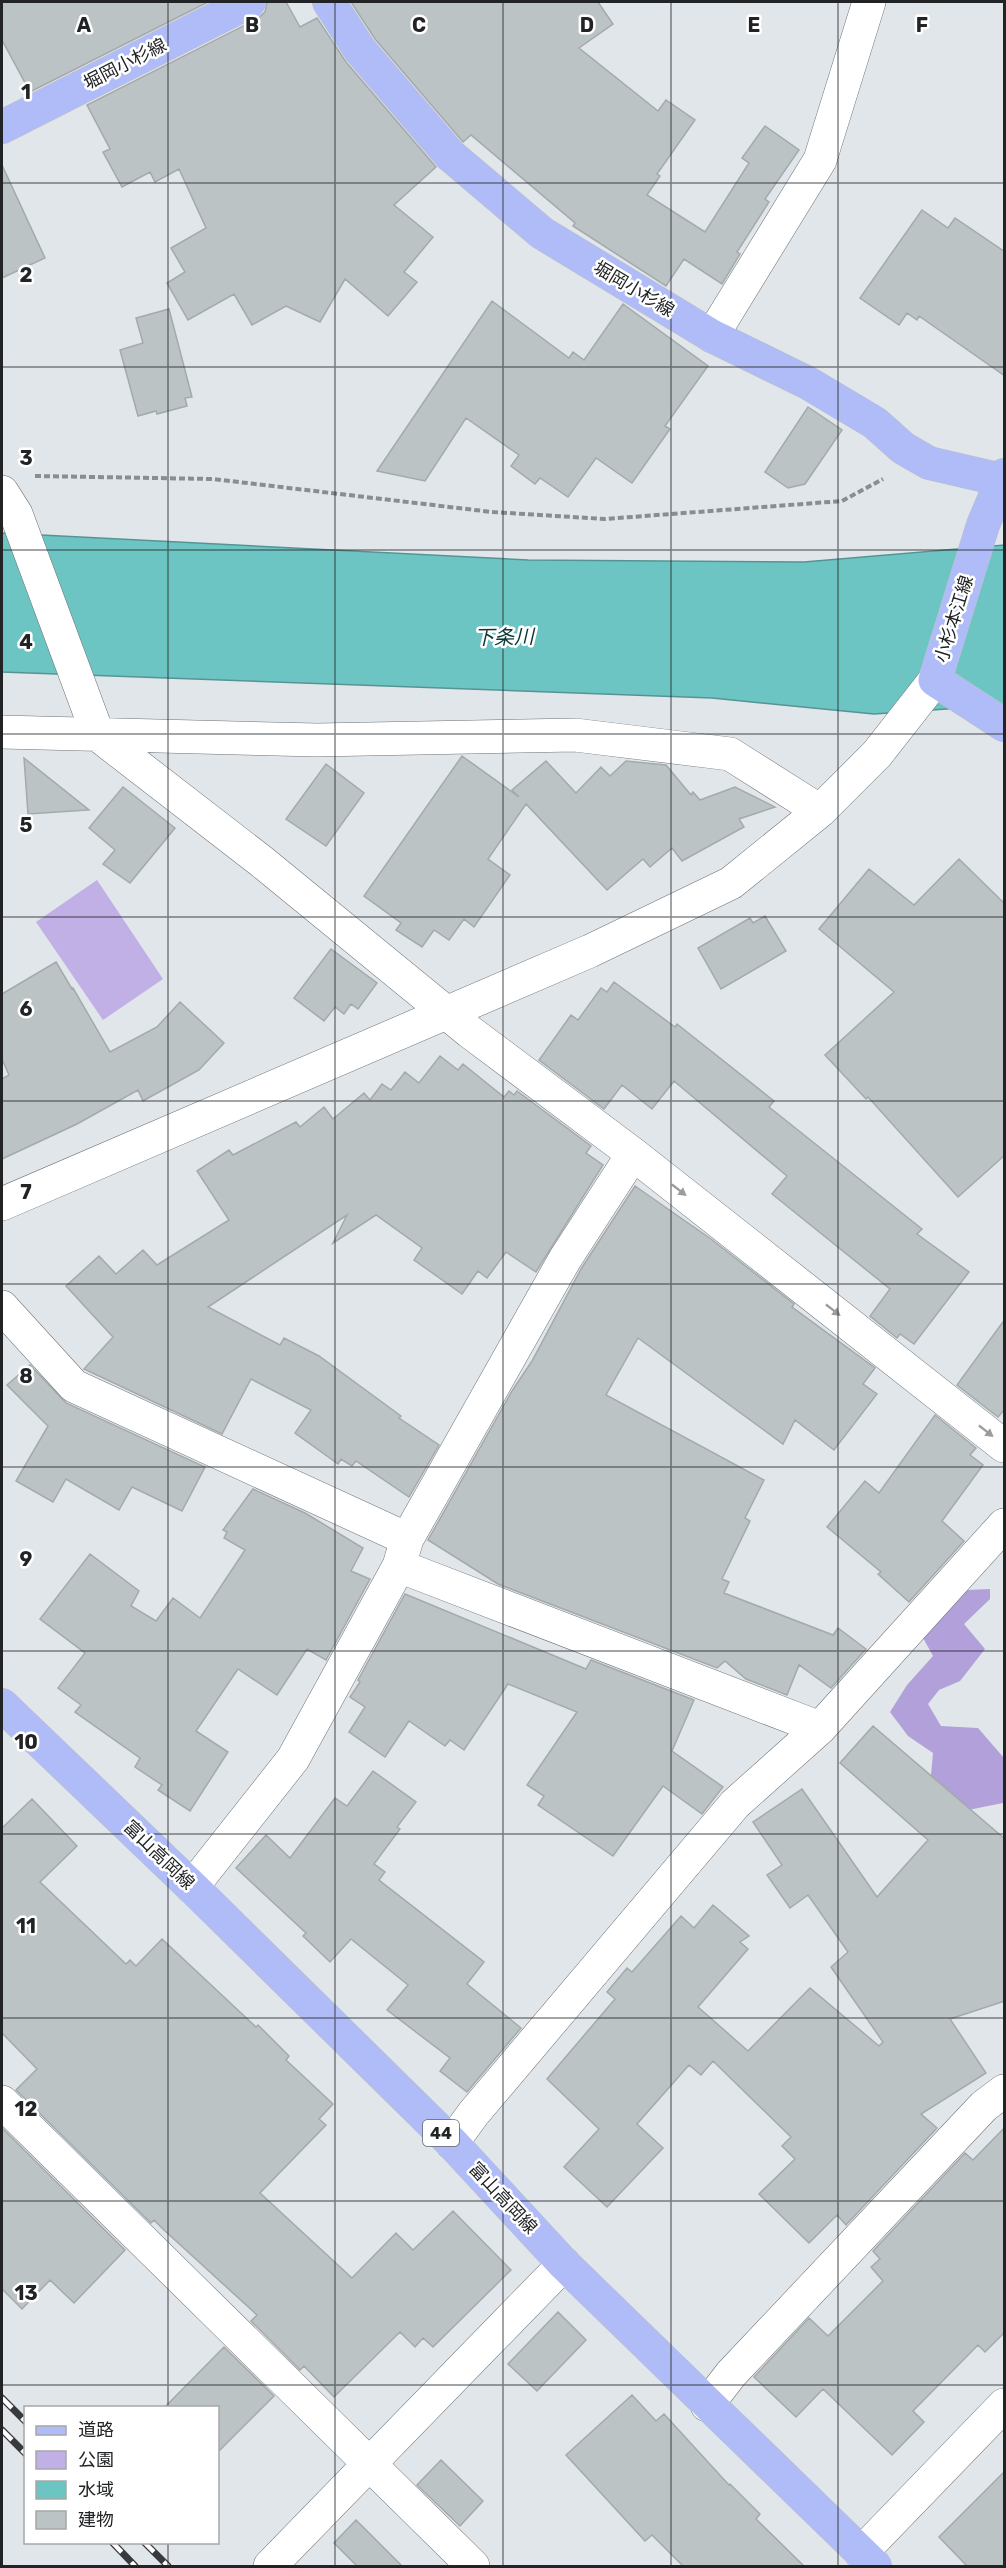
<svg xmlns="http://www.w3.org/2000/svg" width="1006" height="2568" font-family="Rubik,'Noto Sans JP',sans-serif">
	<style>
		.green { fill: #c0b0e5 }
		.forest { fill: #b1a0da }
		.water { fill: #6dc5c3; stroke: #569494; stroke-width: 1.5 }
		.building { fill: #bcc3c5; stroke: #a3a9ac; stroke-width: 1.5 }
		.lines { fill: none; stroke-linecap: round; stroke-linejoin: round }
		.minor-casing { stroke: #6e7377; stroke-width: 34 }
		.major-casing { stroke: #c1c1c2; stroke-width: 34 }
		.path { stroke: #8a8d90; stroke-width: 4; stroke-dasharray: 6 3; stroke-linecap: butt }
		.minor { stroke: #fff; stroke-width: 33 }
		.major { stroke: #afbcf7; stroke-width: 33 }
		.rail-casing { stroke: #383a3d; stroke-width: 7 }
		.rail { stroke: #fff; stroke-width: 4.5; stroke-dasharray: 14; stroke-linecap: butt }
		.oneway { fill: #9b9c9d }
		.grid { fill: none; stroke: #212325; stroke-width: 1.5; stroke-opacity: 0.55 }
		.labels { text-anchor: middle; stroke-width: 5; stroke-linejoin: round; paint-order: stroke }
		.shield { fill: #fff; stroke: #646566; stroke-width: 1.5 }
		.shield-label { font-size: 16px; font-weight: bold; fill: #212325 }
		.street-label { font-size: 18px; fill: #212325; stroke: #fff }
		.water-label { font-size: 20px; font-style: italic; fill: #0c3737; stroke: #fff }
		.grid-label { font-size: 20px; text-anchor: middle; font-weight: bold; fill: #212325; stroke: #fff; stroke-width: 5; stroke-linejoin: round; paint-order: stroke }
	</style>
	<rect width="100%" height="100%" fill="#e1e6ea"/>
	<path class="green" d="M97 880 163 979 103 1020 36 922Z"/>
	<path class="forest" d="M990 1589V1599L964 1624 985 1649 960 1681 939 1690 928 1704 941 1726 978 1728 1004 1758 1003 1803 963 1811 930 1786 933 1753 908 1736 890 1712 907 1685 933 1656 922 1636 967 1590Z"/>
	<path class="water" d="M2 533 528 560 804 562 1004 545V705L874 714 712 698 2 672Z"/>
	<path class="building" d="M2 2H208L30 92 2 40Z
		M267 2H286L300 27 317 18 346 62 436 167 394 205 433 237 404 272 417 282 388 316 345 279 320 322 286 306 252 325 234 294 188 320 167 283 185 272 171 248 206 228 179 169 155 182 150 172 122 187 103 152 110 149 87 105 257 19 265 12Z
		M351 2H598L613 24 579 48 658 111 666 100 695 120 657 174 660 176 647 195 705 232 749 163 742 158 765 126 799 150 765 199 769 202 737 252 740 254 722 284 684 259 666 286 573 226 575 223 471 135 463 142 375 39Z
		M2 165 45 258 2 278Z
		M922 210 948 228 955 218 1005 252V376L919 316 917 320 907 313 899 325 860 298Z
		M492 301 569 358 573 352 584 360 623 304 708 366 665 426 670 429 632 483 596 458 568 497 540 478 535 484 511 466 519 455 466 418 425 481 377 471Z
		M169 309 192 397 185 398 187 406 157 414 156 411 138 416 120 350 143 343 136 318Z
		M808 407 842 430 805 484 788 488 765 472Z
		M462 756 519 797 512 790 546 761 576 793 601 767 610 776 626 761 666 765 691 795 693 792 700 800 735 787 775 807 739 819 744 827 682 861 672 848 650 867 643 859 607 890 526 804 488 859 510 875 474 927 464 919 449 940 434 930 422 947 396 930 401 923 364 896Z
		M24 758 89 810 28 814Z
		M326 764 364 793 326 846 286 819Z
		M123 787 175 828 130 883 103 864 115 850 89 828Z
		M959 859 1005 904V1155L958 1197 868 1097 866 1099 825 1055 894 992 819 929 869 869 914 905Z
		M765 916 786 951 721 989 698 948 750 918 753 923Z
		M331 949 377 983 358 1009 351 1004 344 1014 335 1007 324 1021 294 998Z
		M56 962 72 989 73 988 110 1052 157 1027 180 1002 224 1043 199 1070 143 1101 138 1090 77 1124 2 1159V1079L9 1075 2 1059V994Z
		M614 982 675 1027 677 1024 774 1101 769 1107 922 1229 917 1234 969 1272 914 1344 900 1334 897 1338 870 1316 890 1289 772 1194 787 1176 674 1081 652 1109 622 1085 604 1109 539 1060 571 1015 578 1020 601 988 607 992Z
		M440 1056 458 1070 463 1064 504 1097 509 1091 514 1095 517 1091 591 1146 586 1153 603 1165 536 1272 506 1252 487 1278 478 1271 462 1294 414 1260 422 1248 376 1215 333 1243 347 1215 208 1307 280 1345 284 1338 319 1356 401 1416 399 1418 439 1445 409 1497 356 1461 352 1466 341 1459 338 1464 295 1433 311 1410 251 1379 222 1434 84 1369 113 1337 66 1286 99 1256 116 1274 143 1250 157 1265 229 1220 197 1171 229 1150 233 1155 296 1122 300 1127 324 1107 333 1119 364 1093 370 1100 382 1084 391 1090 405 1072 419 1083Z
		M635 1186 711 1239 794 1304 792 1307 875 1368 863 1384 877 1394 834 1450 795 1420 783 1444 638 1338 606 1395 764 1480 745 1518 750 1521 722 1579 729 1582 724 1593 833 1635 838 1628 866 1649 831 1688 799 1665 787 1695 746 1679 725 1661 717 1668 498 1584 428 1540 512 1391 532 1361 581 1269Z
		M1005 1319V1409L998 1417 957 1385Z
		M30 1365 66 1403 205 1467 182 1511 132 1487 119 1510 66 1479 53 1502 16 1481 48 1426 7 1385Z
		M935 1415 976 1448 970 1455 983 1465 942 1521 964 1541 909 1602 878 1574 881 1572 827 1527 865 1481 879 1493Z
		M253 1489 305 1513 363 1548 351 1571 370 1579 326 1660 307 1649 277 1695 238 1669 196 1731 228 1752 190 1811 158 1790 162 1785 135 1767 140 1758 75 1712 81 1705 58 1688 85 1653 40 1619 90 1554 139 1591 131 1606 156 1621 173 1598 200 1618 245 1550 224 1538 227 1532 223 1530Z
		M405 1594 586 1669 591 1660 694 1700 672 1751 723 1787 702 1814 663 1786 613 1856 538 1805 544 1796 527 1785 577 1712 508 1684 464 1750 450 1740 445 1746 409 1721 385 1757 349 1732 365 1707 350 1697 360 1682 358 1680Z
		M873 1726 1005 1839V2001L950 2019 986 2073 921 2114 937 2128 846 2225 837 2215 809 2243 759 2194 795 2159 782 2146 791 2137 713 2061 701 2075 689 2065 637 2124 663 2148 607 2207 564 2167 599 2129 547 2079 615 1999 607 1992 627 1968 632 1972 681 1916 694 1928 713 1905 749 1936 740 1942 748 1949 698 2007 748 2051 810 1988 879 2046 883 2042 831 1967 848 1952 808 1895 790 1908 767 1875 782 1865 753 1822 802 1789 877 1897 928 1840 840 1763Z
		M373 1771 416 1802 397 1827 400 1829 374 1864 385 1872 379 1880 484 1962 467 1984 521 2028 467 2092 440 2071 450 2058 387 2010 408 1985 351 1939 330 1962 303 1936 306 1933 236 1868 266 1835 290 1858 335 1798 347 1806Z
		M32 1799 77 1846 40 1882 126 1964 130 1960 136 1966 162 1939 256 2027 258 2025 289 2056 286 2060 333 2104 319 2119 326 2125 260 2193 352 2278 396 2233 413 2250 453 2211 511 2270 433 2347 423 2338 415 2347 400 2332 334 2397 304 2366 300 2370 251 2321 257 2315 164 2230 154 2220 151 2223 16 2090 37 2069 2 2033V1828Z
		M1005 2127V2332L985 2352 978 2345 913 2411 924 2422 892 2455 823 2389 796 2417 754 2377 809 2318 828 2336 883 2281 871 2267 880 2259 873 2251 965 2153 973 2160Z
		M2 2128 125 2250 74 2303 50 2280 22 2309 2 2289Z
		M558 2312 586 2340 537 2391 508 2364Z
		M224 2347 274 2396 218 2452V2408H164Z
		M632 2395 656 2421 664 2414 729 2485 730 2484 760 2514 756 2519 804 2566H683L652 2535 645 2541 566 2455Z
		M441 2460 483 2501 460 2526 417 2485Z
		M1005 2471V2566H967L939 2537Z
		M356 2520 402 2566H357L334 2543Z"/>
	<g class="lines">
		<g class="minor-casing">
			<path id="minor" d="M712 336 820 160 869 2
				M2 492 16 514 98 735 261 861 470 1032 633 1154 1004 1446
				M2 732 317 740 575 735 730 754 820 811
				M2 1204 590 951 731 883 820 811 877 754 935 680
				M2 1307 74 1386 407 1539
				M399 1566 820 1728
				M192 1887 293 1759 399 1566 407 1539 565 1259 633 1154
				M2 2102 473 2566
				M452 2143 473 2114 735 1804 820 1728 1004 1525
				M707 2405 731 2374 984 2106 1004 2091
				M861 2553 1004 2405
				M270 2566 564 2264"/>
		</g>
		<g class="major-casing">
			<path id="major" d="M329 2 360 50 450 155 542 233 712 336 808 383 875 423 903 448 929 463 1002 480
				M2 127 249 2
				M1004 475 983 525 935 680 1004 725
				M2 1705 192 1887 452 2143 564 2264 875 2566"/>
		</g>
		<path class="path" d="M35 476 213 479 492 512 605 519 842 501 883 479"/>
		<use href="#minor" class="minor"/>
		<use href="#major" class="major"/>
		<g class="rail-casing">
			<path id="rail" d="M2 2398 26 2422
				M2 2430 26 2454
				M112 2542 135 2566
				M144 2542 168 2566"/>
		</g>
		<use href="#rail" class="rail"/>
	</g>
	<defs><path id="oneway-solid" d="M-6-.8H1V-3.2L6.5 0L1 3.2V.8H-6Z" transform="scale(1.5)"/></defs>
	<g class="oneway">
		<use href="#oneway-solid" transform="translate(679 1190) rotate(38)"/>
		<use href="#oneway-solid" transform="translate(833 1310) rotate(38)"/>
		<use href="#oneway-solid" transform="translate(986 1431) rotate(38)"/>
	</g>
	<path class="grid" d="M168 2V2408M335 2V2566M503 2V2566M671 2V2566M838 2V2566M2 183H1004M2 367H1004M2 550H1004M2 734H1004M2 917H1004M2 1101H1004M2 1284H1004M2 1467H1004M2 1651H1004M2 1834H1004M2 2018H1004M2 2201H1004M2 2385H1004M168 2542V2566"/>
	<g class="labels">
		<rect class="shield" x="423" y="2120" width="36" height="26" rx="4.5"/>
		<g class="shield-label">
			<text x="441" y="2139">44</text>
		</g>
		<g class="street-label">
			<text transform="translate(125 64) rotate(-27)" y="6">堀岡小杉線</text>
			<text transform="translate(634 289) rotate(31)" y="6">堀岡小杉線</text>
			<text transform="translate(954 619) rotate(-73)" y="6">小杉本江線</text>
			<text transform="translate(159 1855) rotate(44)" y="6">富山高岡線</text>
			<text transform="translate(503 2198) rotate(47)" y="6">富山高岡線</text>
		</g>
		<g class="water-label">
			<text transform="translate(504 637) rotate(-1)" y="7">下条川</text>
		</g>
	</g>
	<g class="grid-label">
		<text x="84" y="32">A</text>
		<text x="252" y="32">B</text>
		<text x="419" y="32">C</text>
		<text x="587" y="32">D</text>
		<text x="754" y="32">E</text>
		<text x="922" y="32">F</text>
		<text x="26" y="99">1</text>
		<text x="26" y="282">2</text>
		<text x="26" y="465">3</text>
		<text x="26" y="649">4</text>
		<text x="26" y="832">5</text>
		<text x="26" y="1016">6</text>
		<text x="26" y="1199">7</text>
		<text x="26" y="1383">8</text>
		<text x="26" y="1566">9</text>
		<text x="26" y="1749">10</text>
		<text x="26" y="1933">11</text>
		<text x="26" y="2116">12</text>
		<text x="26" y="2300">13</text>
	</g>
	<rect width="1006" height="2568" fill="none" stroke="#212325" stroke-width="6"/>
	<rect x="24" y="2406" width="195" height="138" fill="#ffffff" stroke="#a6a7a8" stroke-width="1.5"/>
	<rect x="36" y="2426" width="30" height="9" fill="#afbcf7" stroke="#a6a7a8" stroke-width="1.5"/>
	<text x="78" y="2436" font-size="18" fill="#212325">道路</text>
	<rect x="36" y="2451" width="30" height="18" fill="#c0b0e5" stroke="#a6a7a8" stroke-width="1.5"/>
	<text x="78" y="2466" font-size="18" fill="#212325">公園</text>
	<rect x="36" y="2481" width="30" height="18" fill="#6dc5c3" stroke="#a6a7a8" stroke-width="1.5"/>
	<text x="78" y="2496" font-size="18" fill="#212325">水域</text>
	<rect x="36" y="2511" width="30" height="18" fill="#bcc3c5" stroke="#a6a7a8" stroke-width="1.5"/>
	<text x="78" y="2526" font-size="18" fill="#212325">建物</text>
</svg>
